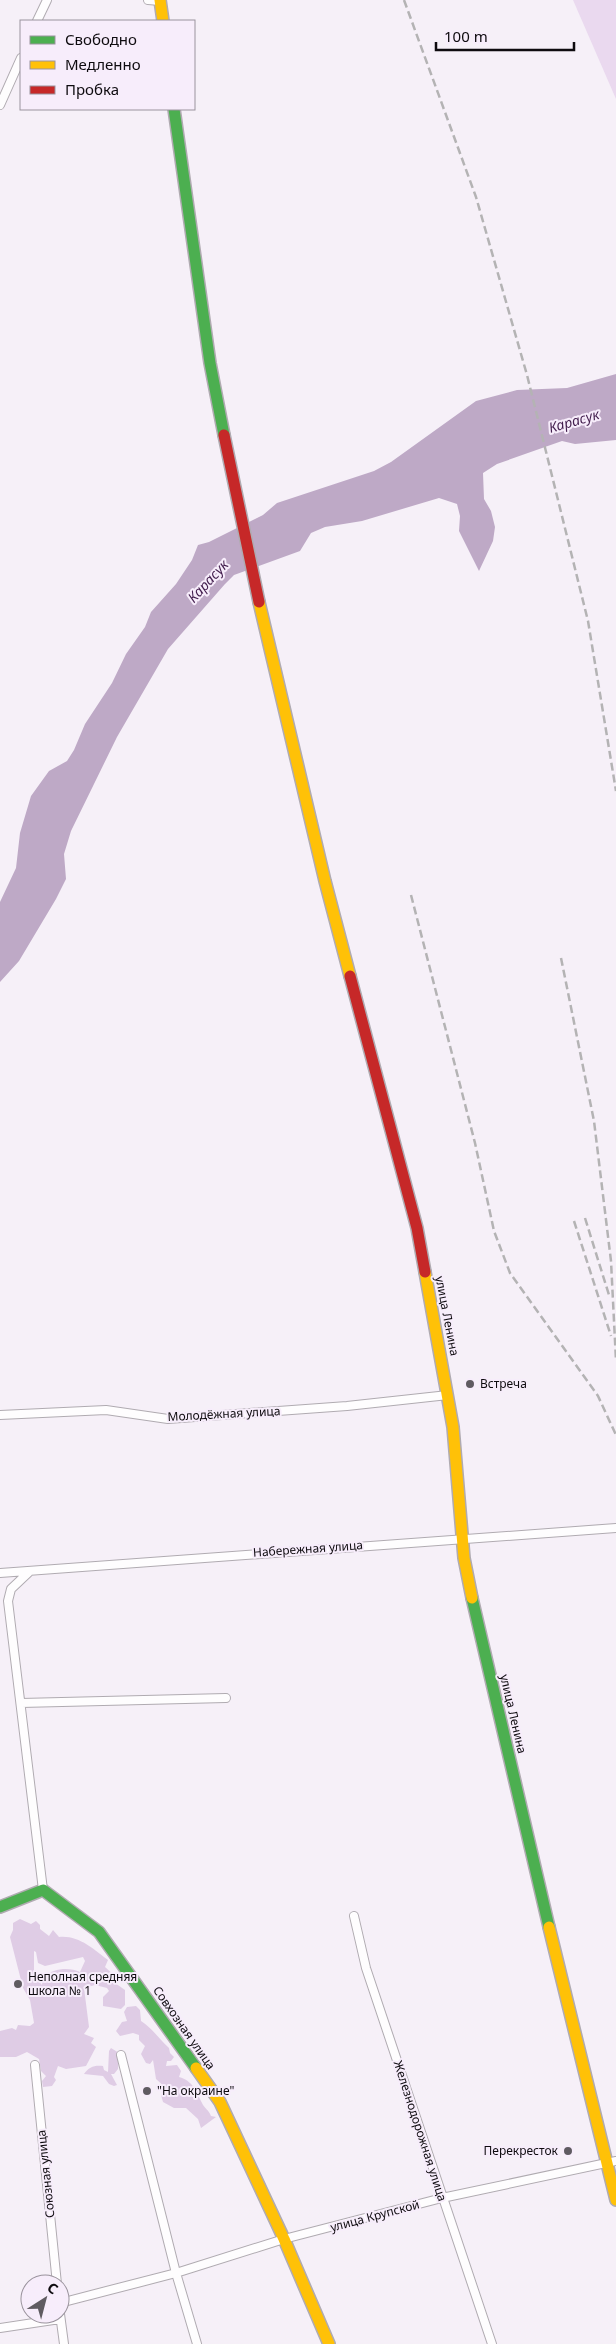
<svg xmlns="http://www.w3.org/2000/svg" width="616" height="2344" font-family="'Noto Sans',sans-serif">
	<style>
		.green { fill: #ead9ef }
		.forest { fill: #dfcce5; fill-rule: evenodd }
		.water { fill: #bea9c6 }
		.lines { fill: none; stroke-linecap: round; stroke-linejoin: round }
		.street-casing { stroke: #b0abb1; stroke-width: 10 }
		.fast-casing { stroke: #b0abb1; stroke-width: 14 }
		.slow-casing { stroke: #b0abb1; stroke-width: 14 }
		.jam-casing { stroke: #b0abb1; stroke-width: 14 }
		.street { stroke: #fefdfe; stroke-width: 8 }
		.fast { stroke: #4caf50; stroke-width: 11 }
		.slow { stroke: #ffc107; stroke-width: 11 }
		.jam { stroke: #c62828; stroke-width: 11 }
		.rail { stroke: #b4b3b4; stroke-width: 2.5; stroke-dasharray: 8 4; stroke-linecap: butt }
		.poi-dot { fill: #5f5b61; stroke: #f7edfb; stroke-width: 2 }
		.labels { text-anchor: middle; stroke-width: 4; stroke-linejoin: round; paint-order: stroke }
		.street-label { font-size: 12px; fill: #0e0b0f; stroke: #f7edfb }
		.poi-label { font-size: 12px; fill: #0e0b0f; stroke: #f7edfb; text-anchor: start }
		.water-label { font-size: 14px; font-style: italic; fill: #431e4e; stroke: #f7edfb }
	</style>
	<rect width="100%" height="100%" fill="#f6f0f8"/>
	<path class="green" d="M573 0H616V99Z"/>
	<path class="forest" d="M20 1919 31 1924 36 1921 40 1925V1929L49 1936 53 1930 59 1937C79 1935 93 1949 108 1960L105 1967 115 1976 112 1981 125 1990V2005L121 2009 103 2006V1997L109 1991 107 1988 95 1985 84 1988 89 2027 84 2034 94 2038 91 2043 96 2047 86 2066 66 2069 58 2066 54 2077 56 2080 52 2086 43 2087 42 2081 46 2076 41 2071 39 2059 27 2052 16 2057H0V2031L12 2028 16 2030 18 2025 30 2026 34 2023 30 2000 23 1988 10 1937 13 1930V1923ZM34 1951 36 1952 38 1963 45 1966 83 1957 85 1961 80 1972C69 1967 54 1968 43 1977L42 1985 34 1976Z
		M136 2006 140 2010 141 2021C153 2029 159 2039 169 2048L170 2053 174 2057 171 2061H167L166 2066 177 2065 181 2071 179 2077C193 2081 196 2091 202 2103 204 2108 209 2110 211 2116L216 2117 201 2128 198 2119 186 2108H174L163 2102 161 2095 166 2088 156 2079 153 2060 150 2064 146 2063 141 2054 145 2046 139 2040V2035L133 2033 120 2036 116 2031 122 2022 127 2021 124 2012 127 2007Z
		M111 2048 119 2053 118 2069 114 2074H111L117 2085 114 2086 109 2084 103 2076 84 2074C89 2067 94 2065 103 2066L104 2070 108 2072 109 2051Z"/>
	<path class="water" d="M616 374V440L575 444 562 441 497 464 483 473 484 499 491 511 495 527 493 541 479 571 459 531 460 516 457 504 439 498 362 521 325 527 311 533 300 551 234 575 225 584 168 649 117 737 71 831 64 854 66 879 56 899 19 961 0 982V902L16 868 20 833 31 796 49 771 67 761 74 750 85 724 112 683 126 654 145 627 151 612 176 584 192 560 198 545 209 542 263 515 277 503 374 471 391 462 476 401 517 390 567 388Z"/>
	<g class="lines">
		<g class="street-casing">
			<path id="street" d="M148 0 160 1
				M37 21 47 0
				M0 105 21 58
				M0 1415 106 1410 168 1419 347 1406 448 1395
				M29 1572 11 1589 8 1601 43 1890
				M0 1573 616 1528
				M21 1703 226 1698
				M354 1916 366 1968 492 2344
				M121 2055 176 2273 197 2344
				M35 2065 57 2284
				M60 2303 176 2273 284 2239 442 2198 616 2161
				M60 2314 64 2344
				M0 2328 60 2319"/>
		</g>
		<g class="fast-casing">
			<path id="fast" d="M174 109 210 363 224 435
				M472 1598 549 1927
				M0 1907 43 1890 99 1932 196 2068"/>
		</g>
		<g class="slow-casing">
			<path id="slow" d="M160 0 163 21
				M259 602 325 881 350 976
				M425 1272 453 1427 464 1558 472 1598
				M549 1927 616 2200
				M196 2068 220 2102 284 2239 329 2344"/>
		</g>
		<g class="jam-casing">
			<path id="jam" d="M224 435 259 602
				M350 976 417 1228 425 1272"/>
		</g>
		<use href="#street" class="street"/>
		<use href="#fast" class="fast"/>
		<use href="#slow" class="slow"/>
		<use href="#jam" class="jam"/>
		<path class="rail" d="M404 0 476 197 527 375 588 621 616 791
			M411 895 475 1143 494 1231 510 1273 598 1396 616 1435
			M561 958 594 1121 611 1261 616 1361
			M585 1218 609 1295
			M574 1221 611 1336"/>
	</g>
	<g class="poi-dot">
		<circle cx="470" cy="1384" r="5"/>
		<circle cx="18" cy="1984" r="5"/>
		<circle cx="147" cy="2091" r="5"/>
		<circle cx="568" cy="2151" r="5"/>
	</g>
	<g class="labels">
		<g class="street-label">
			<text transform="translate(447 1316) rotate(79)" y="4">улица Ленина</text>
			<text transform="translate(224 1414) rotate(-3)" y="4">Молодёжная улица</text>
			<text transform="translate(308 1549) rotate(-4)" y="4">Набережная улица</text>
			<text transform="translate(513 1714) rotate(77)" y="4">улица Ленина</text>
			<text transform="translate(184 2028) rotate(55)" y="4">Совхозная улица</text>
			<text transform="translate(420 2131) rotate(72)" y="4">Железнодорожная улица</text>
			<text transform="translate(46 2174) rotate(-96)" y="4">Союзная улица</text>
			<text transform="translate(375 2216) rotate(-15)" y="4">улица Крупской</text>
		</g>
		<g class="poi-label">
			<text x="480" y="1388">Встреча</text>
			<text x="28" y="1981">Неполная средняя<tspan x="28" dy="14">школа № 1</tspan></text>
			<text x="157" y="2095">"На окраине"</text>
			<text x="558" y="2155" text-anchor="end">Перекресток</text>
		</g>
		<g class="water-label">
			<text transform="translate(574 421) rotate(-16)" y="5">Карасук</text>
			<text transform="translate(208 581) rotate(-47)" y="5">Карасук</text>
		</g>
	</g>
	<rect x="20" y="20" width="175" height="90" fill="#f7edfb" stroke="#9a939d"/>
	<rect x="30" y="36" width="25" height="8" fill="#4caf50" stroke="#9a939d"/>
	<text x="65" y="45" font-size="15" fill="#0e0b0f">Свободно</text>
	<rect x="30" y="61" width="25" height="8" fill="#ffc107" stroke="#9a939d"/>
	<text x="65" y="70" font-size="15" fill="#0e0b0f">Медленно</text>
	<rect x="30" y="86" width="25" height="8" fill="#c62828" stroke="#9a939d"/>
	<text x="65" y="95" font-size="15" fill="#0e0b0f">Пробка</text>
	<g transform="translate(45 2299) rotate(36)"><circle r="24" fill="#f7edfb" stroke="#9a939d"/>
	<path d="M0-4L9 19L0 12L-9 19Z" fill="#5f5b61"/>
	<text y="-8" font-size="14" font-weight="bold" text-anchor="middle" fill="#0e0b0f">С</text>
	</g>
	<path d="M436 42v8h138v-8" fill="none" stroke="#0e0b0f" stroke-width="2.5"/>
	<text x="444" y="42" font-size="15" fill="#0e0b0f" stroke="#f7edfb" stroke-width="4" paint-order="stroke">100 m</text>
</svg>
